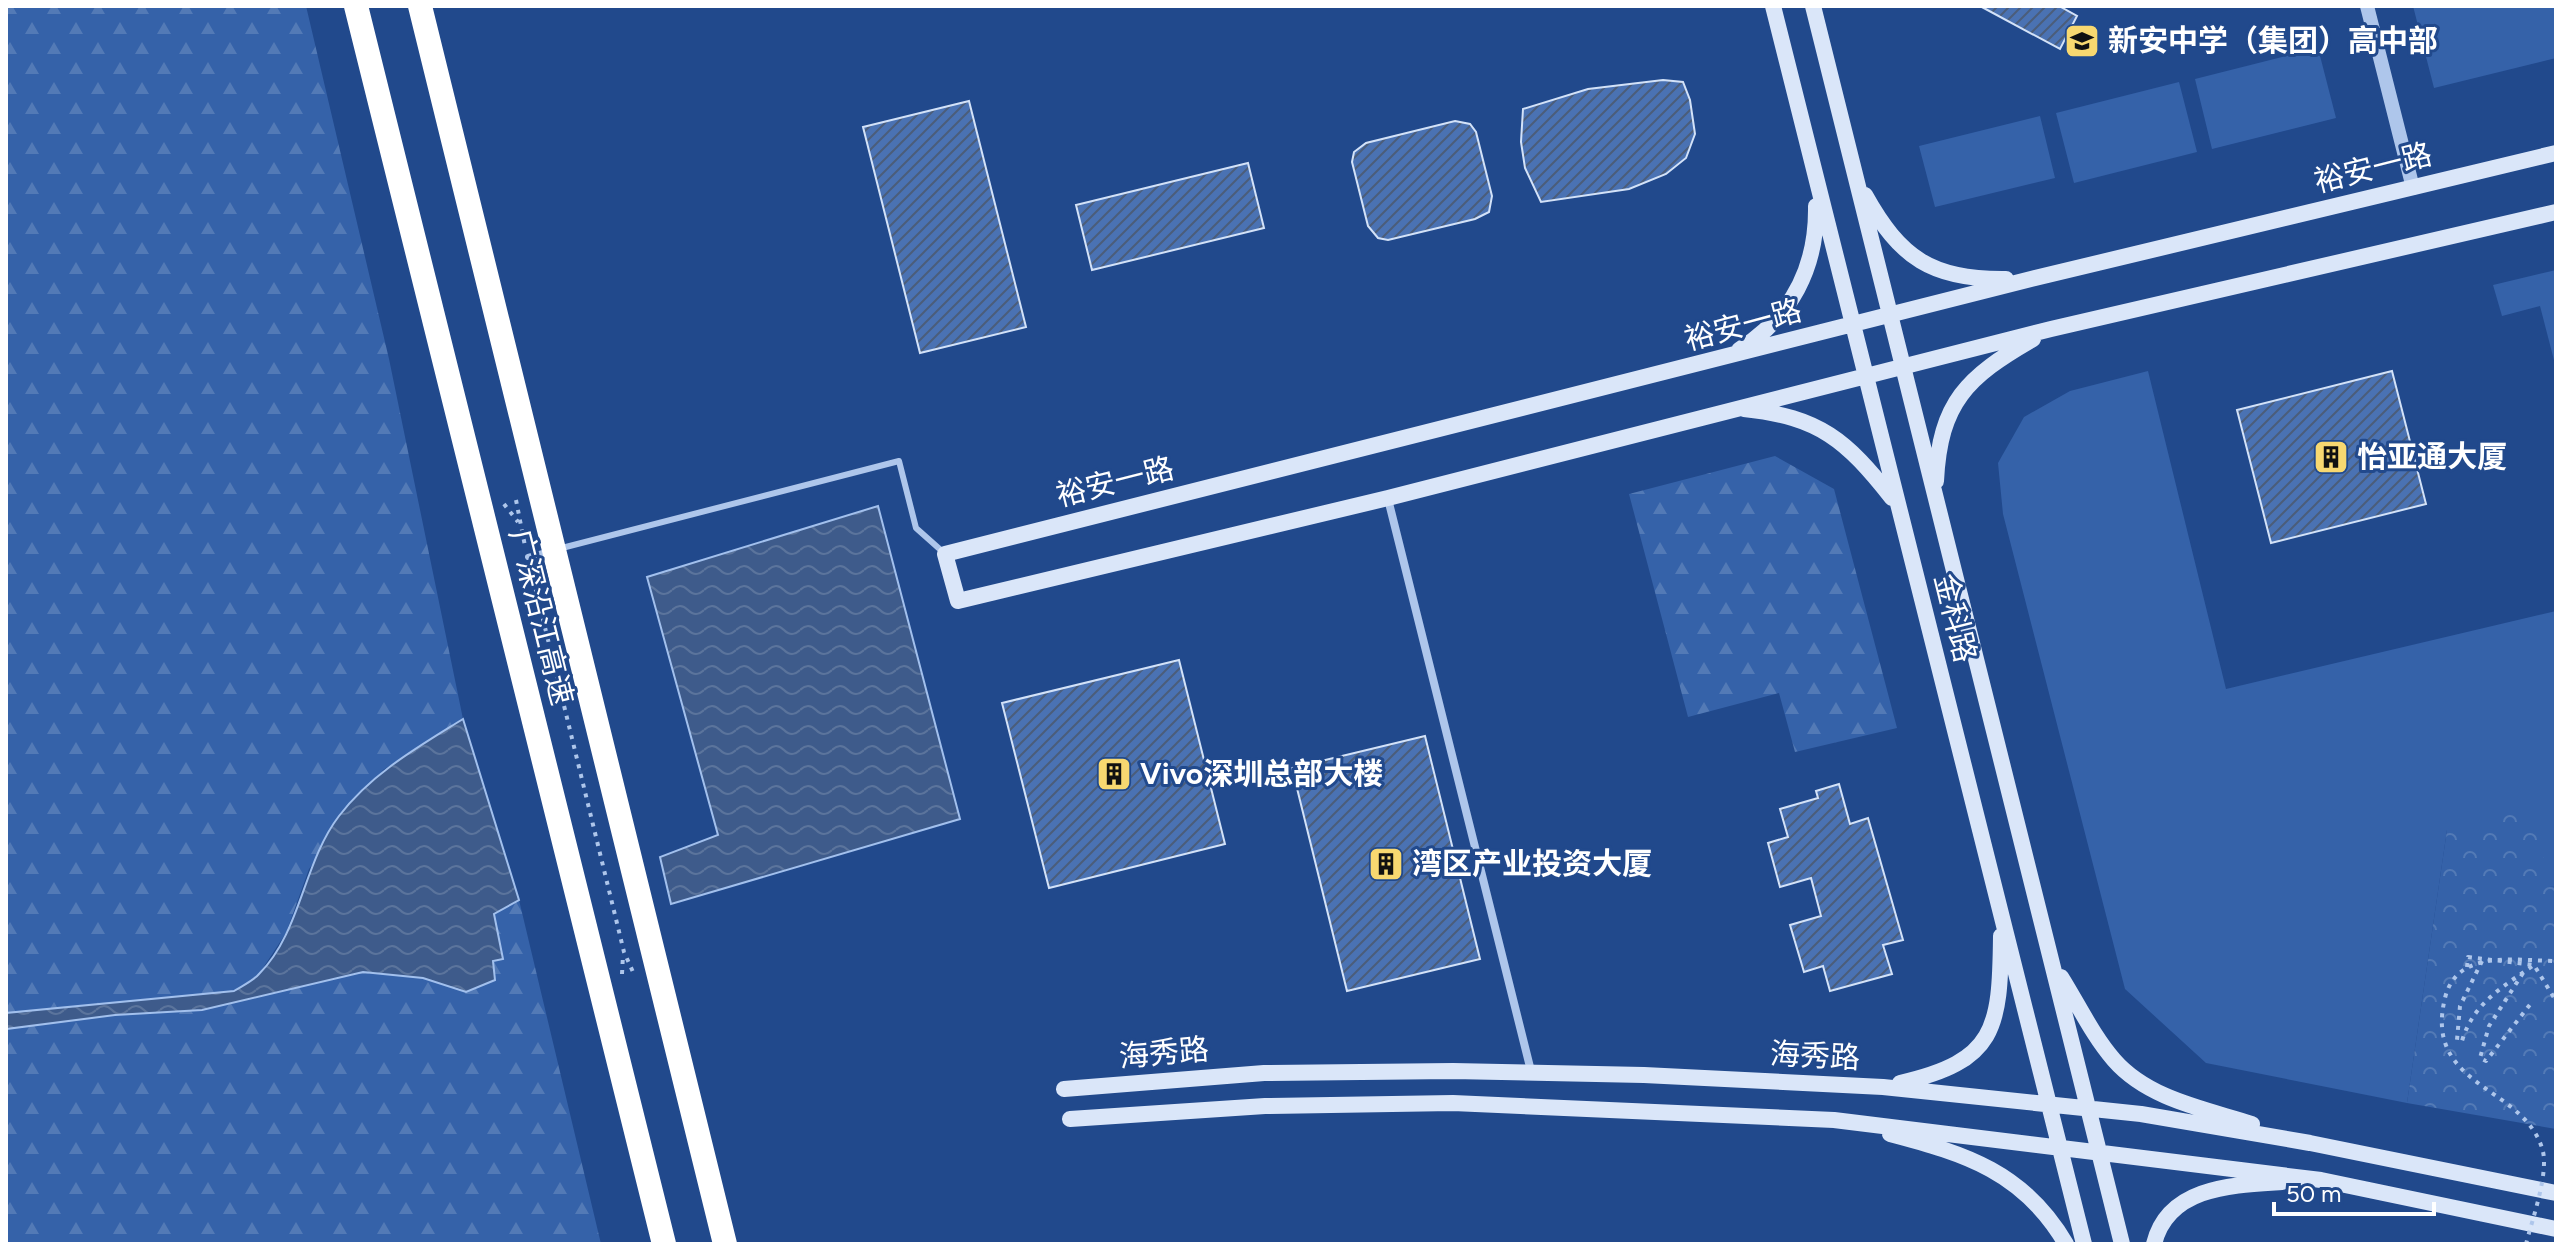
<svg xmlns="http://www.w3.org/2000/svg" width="2562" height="1250" font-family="Figtree,'Noto Sans SC',sans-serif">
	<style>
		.grass { fill: #3562a9 }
		.forest { fill: url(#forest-firs) }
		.park { fill: url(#park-crowns) }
		.water { fill: url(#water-waves); stroke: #a2c0ed; stroke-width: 2 }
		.building { fill: url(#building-hatch); stroke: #d3e2f8; stroke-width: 2 }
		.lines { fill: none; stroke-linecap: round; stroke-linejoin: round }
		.path { stroke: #aec6eb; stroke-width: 4; stroke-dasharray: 4 6; stroke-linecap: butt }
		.service { stroke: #aec6eb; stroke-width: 6 }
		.minor { stroke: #aec6eb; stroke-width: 8 }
		.tertiary { stroke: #aec6eb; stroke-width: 14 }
		.secondary { stroke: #dae6f9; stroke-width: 16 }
		.motorway { stroke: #fff; stroke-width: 24 }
		.path-bridge { stroke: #aec6eb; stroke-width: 4; stroke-dasharray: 4 6; stroke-linecap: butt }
		.motorway-bridge { stroke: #fff; stroke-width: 24 }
		.labels { text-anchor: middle; stroke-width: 6; stroke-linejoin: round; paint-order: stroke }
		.poi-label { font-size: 30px; font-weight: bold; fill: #fff; stroke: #21498c; text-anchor: start }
		.street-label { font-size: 30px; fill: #fff; stroke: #21498c }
	</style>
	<defs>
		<pattern id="forest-firs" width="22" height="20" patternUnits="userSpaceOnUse" patternTransform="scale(2)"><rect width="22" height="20" fill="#3562a9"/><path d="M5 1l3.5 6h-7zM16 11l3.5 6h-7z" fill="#537ab6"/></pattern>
		<pattern id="park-crowns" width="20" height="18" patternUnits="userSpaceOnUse" patternTransform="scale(2)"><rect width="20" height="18" fill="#3562a9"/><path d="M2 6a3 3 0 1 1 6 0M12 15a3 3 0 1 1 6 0" fill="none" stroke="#537ab6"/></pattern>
		<pattern id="water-waves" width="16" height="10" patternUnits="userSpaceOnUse" patternTransform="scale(2)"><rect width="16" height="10" fill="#3e5b8b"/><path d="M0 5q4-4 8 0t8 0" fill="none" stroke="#5b749c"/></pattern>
		<pattern id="building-hatch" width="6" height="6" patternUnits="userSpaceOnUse" patternTransform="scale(2)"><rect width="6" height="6" fill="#4a72b3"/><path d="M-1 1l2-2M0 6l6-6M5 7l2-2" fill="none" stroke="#4b5d7a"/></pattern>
	</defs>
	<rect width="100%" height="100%" fill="#21498c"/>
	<path class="grass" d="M2413 6H2556V58L2434 88Z
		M2318 48 2336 118 2212 149 2195 79Z
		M2179 82 2197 152 2074 183 2056 113Z
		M2040 116 2055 178 1935 207 1919 146Z
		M2556 270V368L2540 306 2502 316 2493 285Z
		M2148 371 2226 689 2556 611V886L2550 887 2447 830 2407 1103 2206 1063 2125 989 2003 514 1998 463 2024 417 2070 391Z"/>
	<path class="forest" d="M6 6H306L389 359 463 719 383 770 309 869 286 933 259 974 234 991 6 1013Z
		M1775 456 1834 489 1897 728 1795 752 1779 693 1688 717 1629 494Z
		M519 900 601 1244H6V1029L115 1015 202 1010 363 972 423 978 467 992 493 961 503 959 494 914Z"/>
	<path class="park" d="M2532 809 2550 887 2556 886V1129L2407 1103 2447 830Z"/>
	<path class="water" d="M878 506 960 819 671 904 660 857 718 835 647 577Z
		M463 719 519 900 494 914 503 959 493 961 495 980 466 992 423 978 363 972 202 1010 115 1015 6 1029V1013L234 991C242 986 253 981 259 974 301 932 303 863 339 816 372 773 418 747 463 719Z"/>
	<path class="building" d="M1980 6H2059L2077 16 2060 49Z
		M1663 80 1683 82 1690 100 1695 134 1686 158 1666 174 1629 189 1541 202 1525 168 1521 142 1523 109 1588 89Z
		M969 101 1026 327 920 353 863 127Z
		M1455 121 1470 124 1476 132 1492 196 1489 212 1475 219 1388 240 1378 238 1368 226 1352 162 1354 152 1366 143Z
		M1248 163 1264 228 1092 270 1076 205Z
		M2392 371 2426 504 2271 543 2237 410Z
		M1179 660 1225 844 1049 888 1002 703Z
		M1425 736 1480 959 1347 991 1292 768Z
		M1839 784 1850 824 1868 818 1903 940 1883 945 1892 974 1830 991 1823 966 1804 972 1790 925 1821 916 1811 878 1780 887 1768 843 1788 837 1780 809 1818 798 1816 791Z"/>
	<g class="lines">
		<path class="path" d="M516 500 525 546
			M504 504 518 522
			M531 570 624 952 633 972
			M2482 961 2460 1006 2457 1040 2462 1041C2473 1003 2504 986 2534 965
			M2467 967 2468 957 2534 965 2556 1001
			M2523 973 2489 1026 2480 1058 2486 1061 2532 1002
			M622 974 623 955"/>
		<path class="service" d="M558 549 899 461 916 528 943 552
			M528 557 547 552"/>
		<path class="minor" d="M1388 499 1531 1071"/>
		<path class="tertiary" d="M2367 6 2413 188"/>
		<path class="secondary" d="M1773 6 2084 1244
			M1813 6 2122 1244
			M2556 153 2031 279 945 554 958 601 1388 498 2051 329 2556 212
			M1865 195C1900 258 1932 280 2006 279
			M1739 350C1791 317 1817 268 1816 206
			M1744 409C1820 417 1846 440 1892 498
			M1936 481C1940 402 1967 377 2033 339
			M2061 977C2078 1004 2093 1036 2114 1060 2148 1099 2205 1109 2252 1124
			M1900 1083C1996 1061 2000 1029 2001 936
			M1064 1089 1264 1073 1453 1071 1644 1075 1883 1087 2141 1114 2310 1143 2556 1193
			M1070 1119 1265 1106 1453 1103 1834 1120 2321 1180 2556 1229
			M1890 1134C1966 1154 2024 1172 2066 1244
			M2154 1244C2168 1186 2234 1185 2282 1182"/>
		<path class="motorway" d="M356 6 664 1244"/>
		<path class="path-bridge" d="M2526 1244C2532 1220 2550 1171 2542 1148 2522 1085 2423 1087 2445 998 2457 948 2517 961 2556 961"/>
		<path class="motorway-bridge" d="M420 6 725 1244"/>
	</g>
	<defs>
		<g id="school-square" transform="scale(1.8)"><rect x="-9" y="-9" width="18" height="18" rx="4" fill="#f8d870" stroke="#21498c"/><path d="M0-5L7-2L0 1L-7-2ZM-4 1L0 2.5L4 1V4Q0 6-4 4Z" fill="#111"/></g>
		<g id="building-square" transform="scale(1.8)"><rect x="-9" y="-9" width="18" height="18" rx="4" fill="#f8d870" stroke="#21498c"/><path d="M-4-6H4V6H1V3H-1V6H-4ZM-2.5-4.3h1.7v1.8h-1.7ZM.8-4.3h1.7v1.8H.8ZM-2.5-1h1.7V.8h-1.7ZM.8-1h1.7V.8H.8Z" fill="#111"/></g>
	</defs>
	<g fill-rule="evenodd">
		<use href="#school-square" x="2082" y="41"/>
		<use href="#building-square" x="2331" y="457"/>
		<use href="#building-square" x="1114" y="774"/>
		<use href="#building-square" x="1386" y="864"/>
	</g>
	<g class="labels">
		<g class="poi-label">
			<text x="2108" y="51">新安中学（集团）高中部</text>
			<text x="2357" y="467">怡亚通大厦</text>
			<text x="1140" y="784">Vivo深圳总部大楼</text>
			<text x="1412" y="874">湾区产业投资大厦</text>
		</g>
		<g class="street-label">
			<text transform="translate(2373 168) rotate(-14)" y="10">裕安一路</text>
			<text transform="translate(1743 325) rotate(-15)" y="10">裕安一路</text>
			<text transform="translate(1115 482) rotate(-14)" y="10">裕安一路</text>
			<text transform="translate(541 617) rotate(76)" y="10">广深沿江高速</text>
			<text transform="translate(1955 618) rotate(76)" y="10">金科路</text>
			<text transform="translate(1164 1053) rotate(-5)" y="10">海秀路</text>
			<text transform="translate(1815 1056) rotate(3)" y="10">海秀路</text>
		</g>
	</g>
	<rect width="2562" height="1250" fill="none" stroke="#ffffff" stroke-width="16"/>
	<path d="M2274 1202v12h160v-12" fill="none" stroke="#ffffff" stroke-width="4"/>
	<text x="2286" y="1202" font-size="24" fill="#ffffff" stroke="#21498c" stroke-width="6" paint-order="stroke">50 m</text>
</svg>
